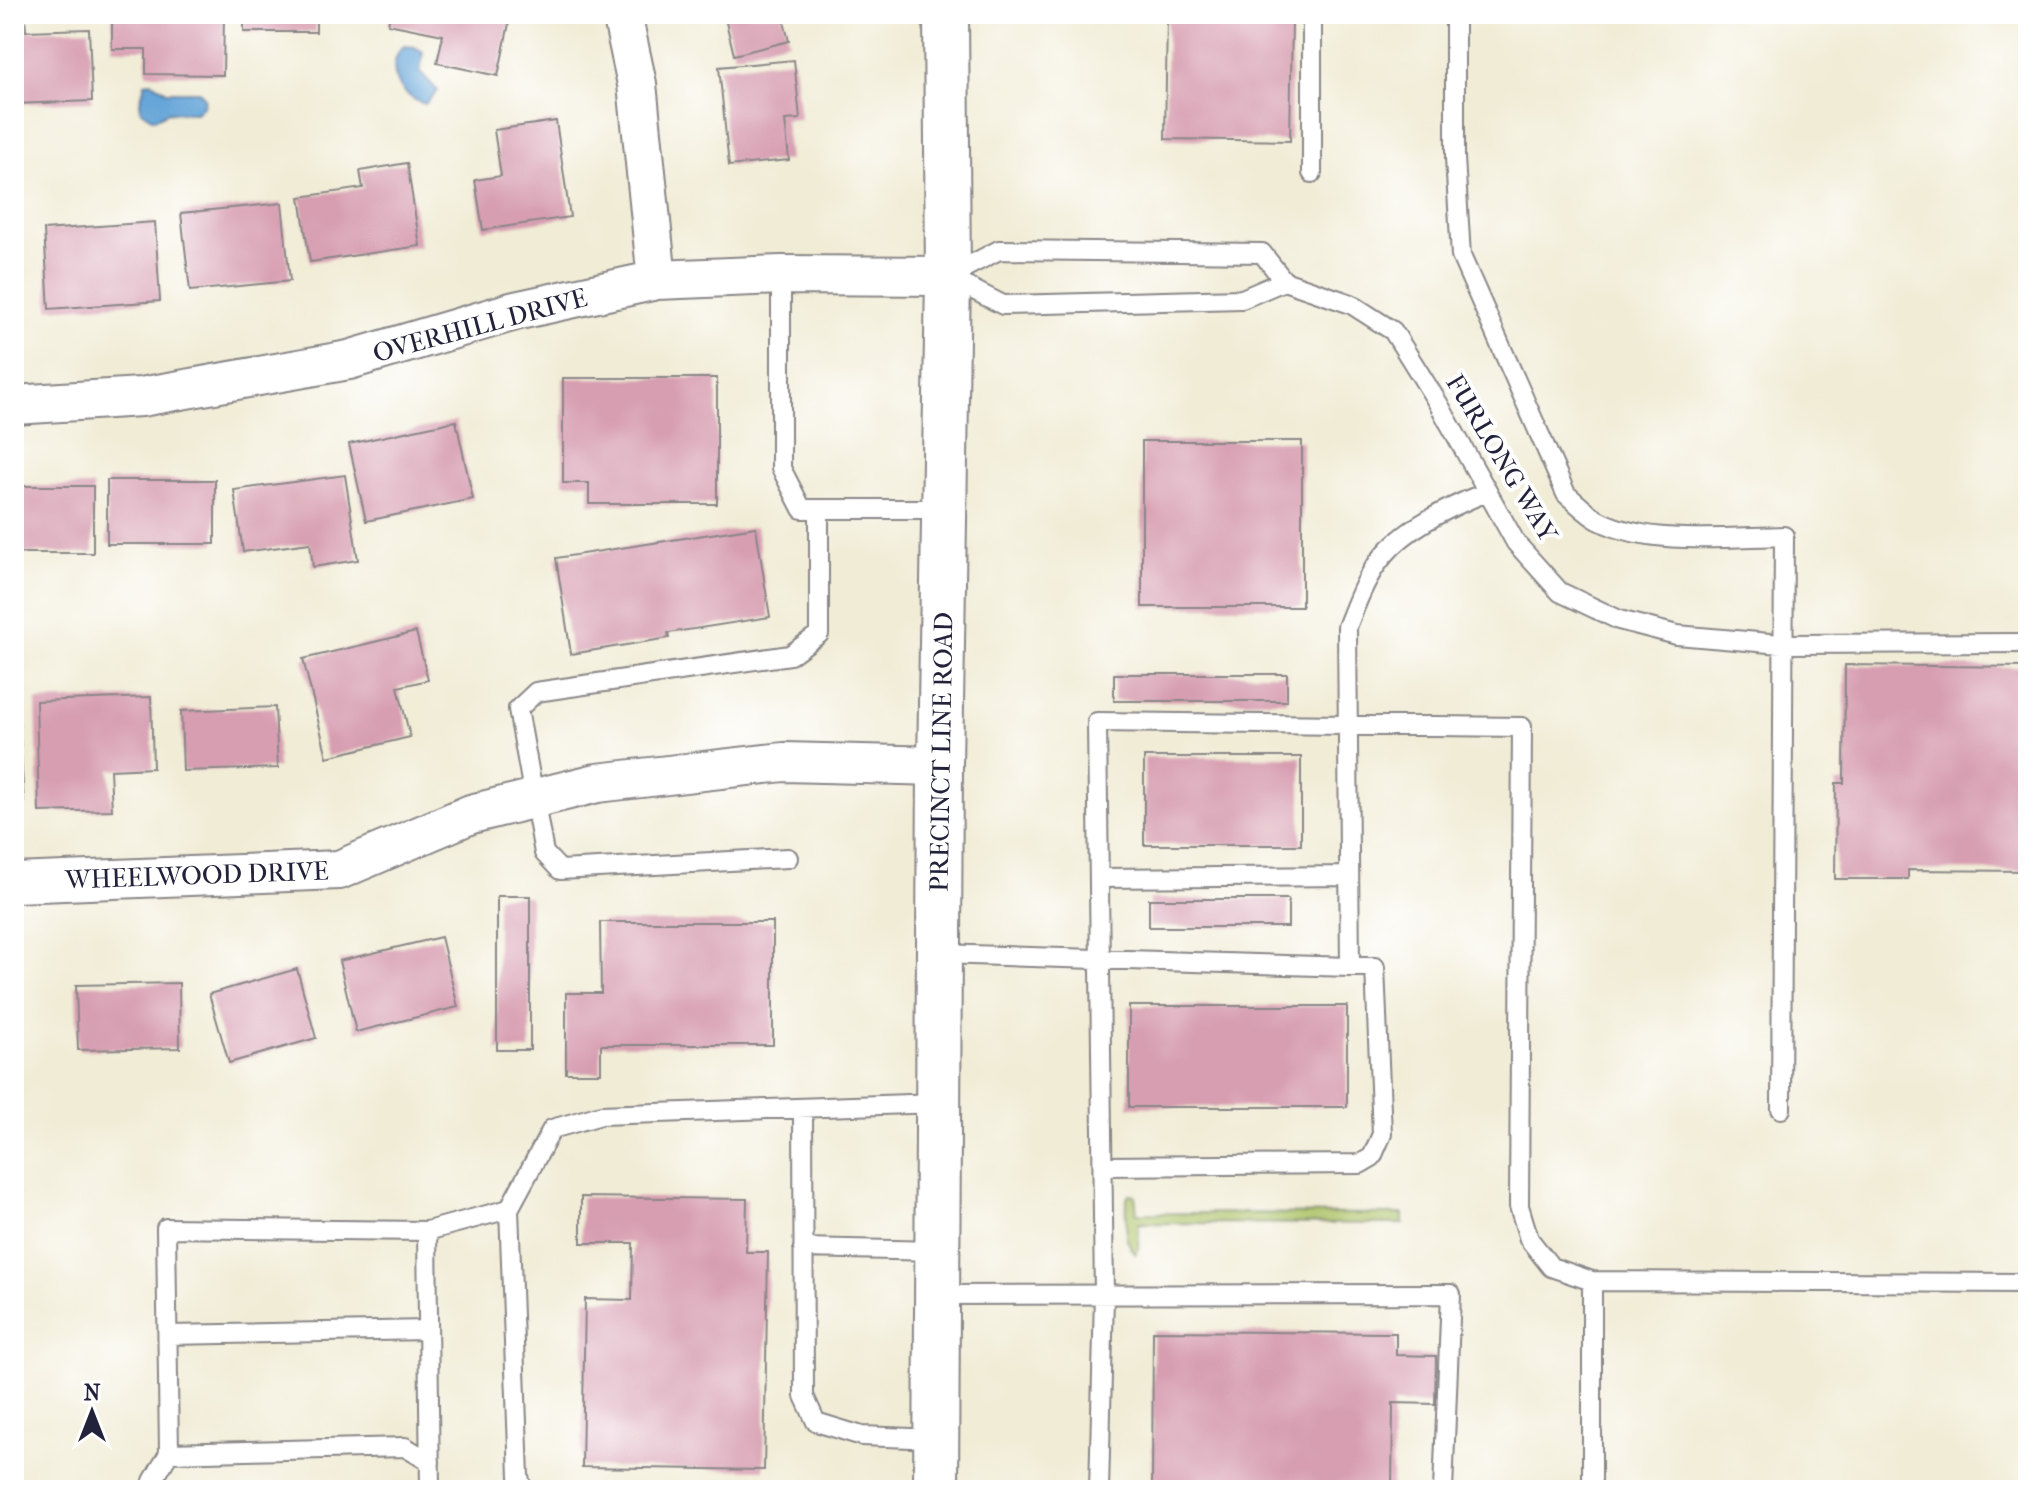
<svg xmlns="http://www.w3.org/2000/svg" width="2042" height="1504" font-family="'IM FELL French Canon',serif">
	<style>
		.green { fill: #afc56a; stroke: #687452; stroke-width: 2 }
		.water { fill: #65a5d8; stroke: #44648a; stroke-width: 2 }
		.building { fill: #d79eb1 }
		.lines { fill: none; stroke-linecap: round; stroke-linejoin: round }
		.service-casing { stroke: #8a8788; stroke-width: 22 }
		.minor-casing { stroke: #8a8788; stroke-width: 42 }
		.secondary-casing { stroke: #8a8788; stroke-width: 48 }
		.service { stroke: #fff; stroke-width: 18 }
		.minor { stroke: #fff; stroke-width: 38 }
		.secondary { stroke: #fff; stroke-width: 44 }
		.labels { text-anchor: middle; stroke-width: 8; stroke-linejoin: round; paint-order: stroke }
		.street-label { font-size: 26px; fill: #22223b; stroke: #fff }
	</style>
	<rect width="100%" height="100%" fill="#fff"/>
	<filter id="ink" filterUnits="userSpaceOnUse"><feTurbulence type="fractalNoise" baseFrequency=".0125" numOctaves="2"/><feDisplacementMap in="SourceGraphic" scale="16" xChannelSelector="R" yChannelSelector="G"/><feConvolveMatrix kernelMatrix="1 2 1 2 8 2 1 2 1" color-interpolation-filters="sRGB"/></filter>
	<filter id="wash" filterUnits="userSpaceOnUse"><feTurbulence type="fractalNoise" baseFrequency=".006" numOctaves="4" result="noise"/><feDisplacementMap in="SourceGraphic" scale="32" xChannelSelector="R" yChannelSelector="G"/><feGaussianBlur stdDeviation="1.8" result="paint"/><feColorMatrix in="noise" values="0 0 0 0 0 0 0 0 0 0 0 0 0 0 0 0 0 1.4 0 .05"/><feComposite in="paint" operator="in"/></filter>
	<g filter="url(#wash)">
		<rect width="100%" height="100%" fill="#f1ecd6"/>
		<path class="green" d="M1130 1194 1135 1195 1137 1213 1403 1214V1224L1139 1223 1138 1250 1135 1254 1126 1238 1127 1198Z"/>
		<path class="water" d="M404 46 415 47 423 52 420 72 438 91 425 104C399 97 383 66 404 46Z
			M152 82 167 91H199L205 98 204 105 196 113 168 112 154 119 141 111 140 102 145 83Z"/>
		<g id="blocks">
			<path class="building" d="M14 14H25L26 31 89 29 92 101 14 104Z
				M112 14H224L223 75 146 74V49H112Z
				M244 14H316V32H244Z
				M390 14H511L498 76 437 63 443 35 388 24Z
				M724 14H782L789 41 734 55Z
				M1167 18 1292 20 1290 141 1165 139Z
				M794 60 800 119 785 120 789 160 729 166 719 67Z
				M556 121 570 217 483 230 475 180 501 176 494 130Z
				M407 163 420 246 310 262 300 197 363 188 360 171Z
				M282 203 290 281 190 291 181 213Z
				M155 222 160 301 49 309 44 230Z
				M14 241H18V323H14Z
				M563 378H717V504H589V483H563Z
				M456 421 473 499 366 521 349 444Z
				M1142 441H1302V607H1142Z
				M345 475 358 560 313 567 310 543 243 552 234 490Z
				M107 480H215V544H107Z
				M14 486H93V553H14Z
				M756 527 770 617 668 633 669 638 571 654 556 558Z
				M416 632 428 680 398 687 410 737 327 757 303 659Z
				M1845 665 2028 667V871L1908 870V879H1835L1836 783H1844Z
				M1114 674H1287V701H1114Z
				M151 697 153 768 110 770 112 810 39 812 36 701Z
				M275 707 278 768 183 771 181 711Z
				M14 719H19L24 805 14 806Z
				M1144 757H1301V845H1144Z
				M497 896H530V1050H497Z
				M1149 899H1288V927H1149Z
				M600 922H773V1045H601V1073H566V993H601Z
				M441 937 458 1007 356 1032 339 961Z
				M297 969 316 1038 229 1063 209 994Z
				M179 983 180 1048 78 1050 76 985Z
				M14 993H18V1085H14Z
				M1129 1006H1347V1107H1129Z
				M581 1197 747 1199 746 1252H768L764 1470 582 1467 585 1299 632 1300 633 1243H581Z
				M1153 1331 1396 1333V1355L1436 1356 1435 1404 1393 1403 1392 1490H1152Z"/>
		</g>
	</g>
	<g filter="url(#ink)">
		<use href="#blocks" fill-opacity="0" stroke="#8a8788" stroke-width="2"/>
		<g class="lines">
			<g class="service-casing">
				<path id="service" d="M1308 14 1312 21V173
					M1455 14V158L1461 256 1566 494C1577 503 1588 515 1600 521 1650 546 1728 537 1784 536L1781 1109
					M781 275V468L802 509H944
					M951 275 999 250 1262 253 1284 281 1351 304 1393 331 1438 403 1516 543 1560 592 1619 620 1677 635 1781 644 2028 643
					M950 278 1003 305 1242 299 1284 281
					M788 858 560 870 544 853 518 709 536 692 790 655 819 634V509
					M1099 878 1349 876
					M939 954 1350 967 1347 627C1357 602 1366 575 1385 554 1408 527 1454 505 1487 492
					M803 1108 804 1396 816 1422 862 1436 936 1439
					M1104 1166 1360 1164 1372 1157 1382 1134 1375 967H1350
					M803 1248 938 1251
					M937 1295 1451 1294 1443 1490
					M168 1335 428 1330
					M169 1453 166 1228 427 1231
					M154 1490 153 1481 169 1453 405 1447 430 1462
					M430 1490 427 1231 509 1209
					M522 1490 519 1476 509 1209 552 1129 601 1115 938 1103
					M1099 1490 1104 1296 1097 722 1522 727 1519 1206 1529 1239 1551 1267 1592 1281 2028 1283
					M1592 1490V1281"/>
			</g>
			<g class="minor-casing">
				<path id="minor" d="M622 14 637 84 657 280
					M14 405 141 397 349 360 515 311 657 280 781 275 948 276
					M14 883 339 870 471 814 597 783 784 762 940 766"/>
			</g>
			<g class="secondary-casing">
				<path id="secondary" d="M936 1490 940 766 948 276 946 14"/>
			</g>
			<use href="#service" class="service"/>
			<use href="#minor" class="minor"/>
			<use href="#secondary" class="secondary"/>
		</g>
	</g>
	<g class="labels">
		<g class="street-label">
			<text transform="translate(480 325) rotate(-15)" y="9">OVERHILL DRIVE</text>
			<text transform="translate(1502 458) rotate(59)" y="9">FURLONG WAY</text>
			<text transform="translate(941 752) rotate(-89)" y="9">PRECINCT LINE ROAD</text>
			<text transform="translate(197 875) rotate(-2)" y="9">WHEELWOOD DRIVE</text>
		</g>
	</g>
	<rect width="2042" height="1504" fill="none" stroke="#fff" stroke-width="48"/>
	<g transform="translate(92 1412)" stroke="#ffffff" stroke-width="6" paint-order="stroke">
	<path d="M0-6L14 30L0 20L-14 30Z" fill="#22223b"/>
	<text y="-12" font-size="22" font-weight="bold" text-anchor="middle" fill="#22223b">N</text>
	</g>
</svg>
